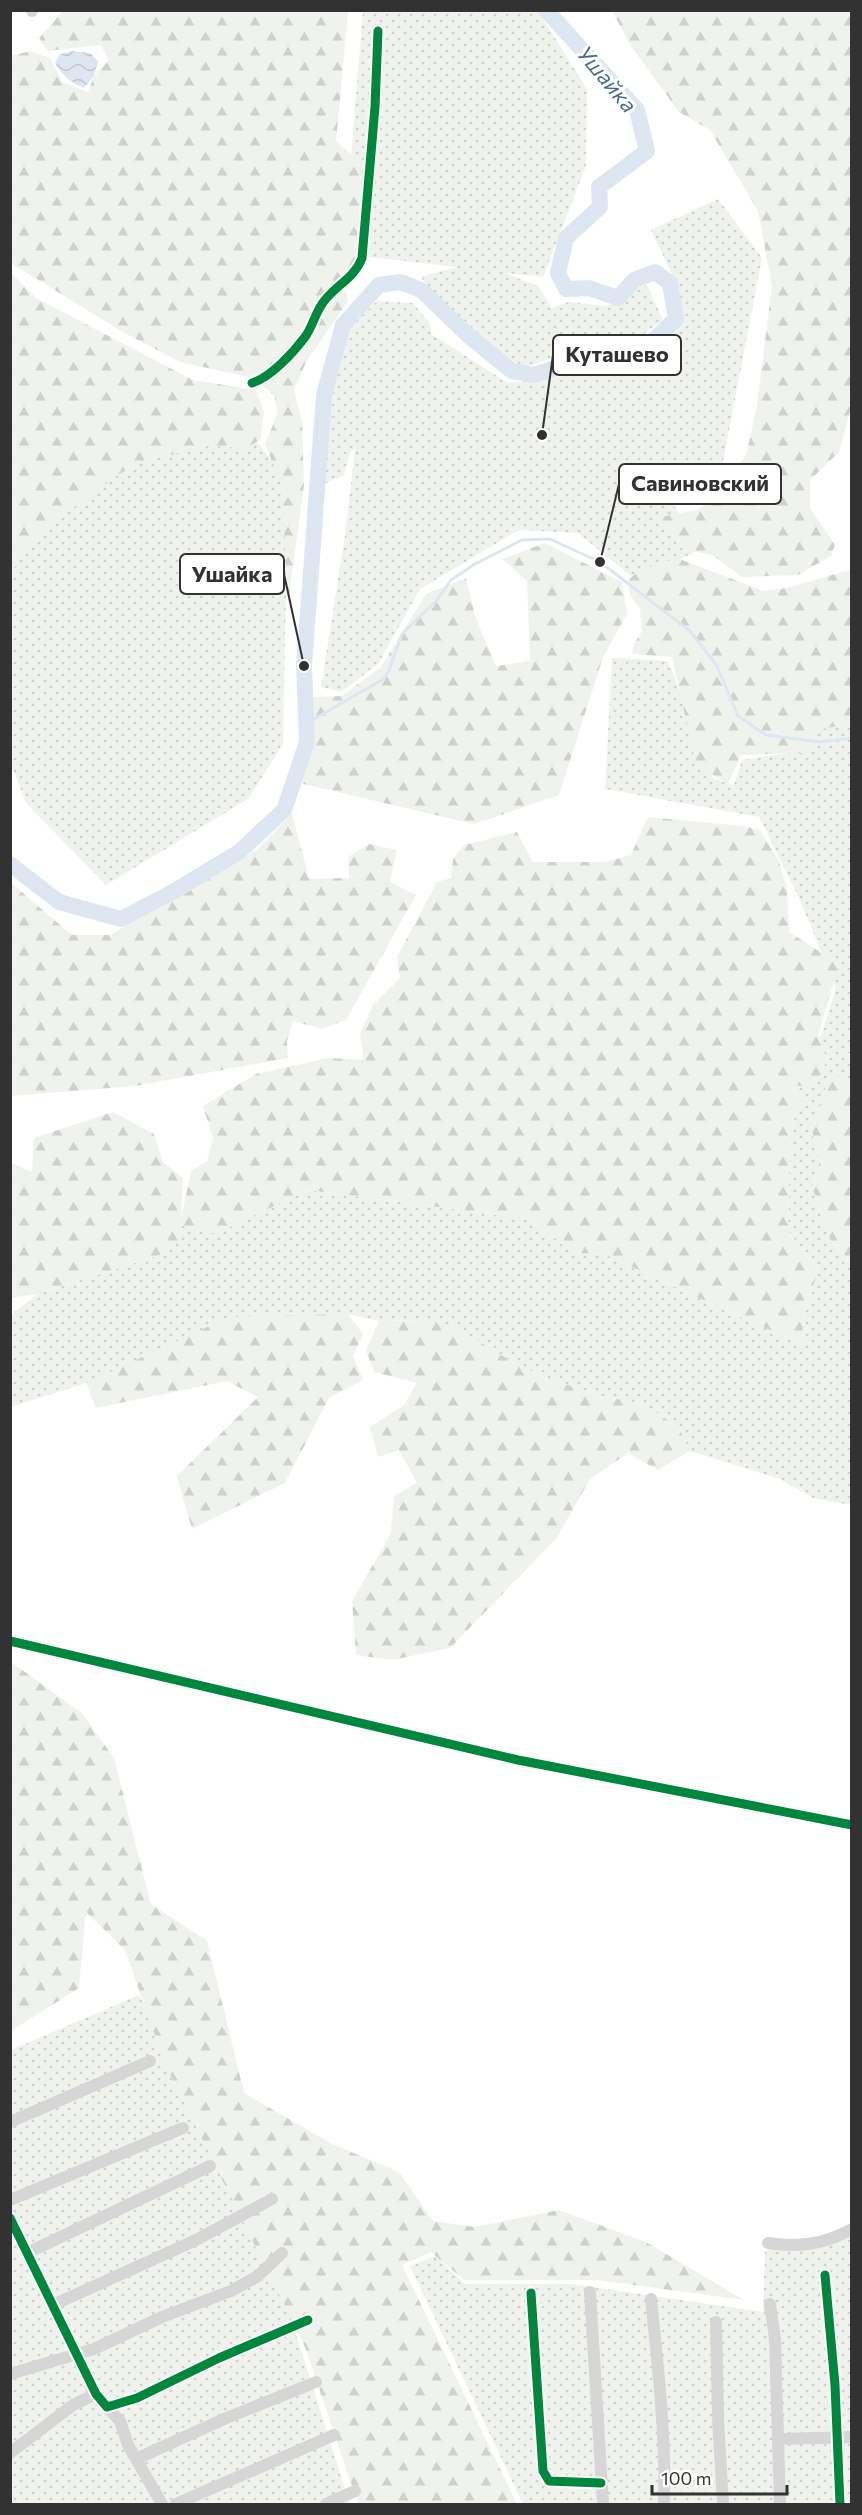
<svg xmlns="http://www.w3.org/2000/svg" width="862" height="2515" font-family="Commissioner,sans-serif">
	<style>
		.green { fill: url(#green-dots) }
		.forest { fill: url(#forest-firs) }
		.water { fill: url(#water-waves) }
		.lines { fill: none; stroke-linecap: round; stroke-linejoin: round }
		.stream { stroke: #dee7f1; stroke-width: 3 }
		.river { stroke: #dee7f1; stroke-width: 16 }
		.minor { stroke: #d6d6d6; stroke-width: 12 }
		.cycleway-casing { stroke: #fff; stroke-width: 13 }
		.cycleway { stroke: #00873e; stroke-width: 9 }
		.labels { text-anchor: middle; stroke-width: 6; stroke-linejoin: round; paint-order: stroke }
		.water-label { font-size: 22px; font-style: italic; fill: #45698f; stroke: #fff }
		.leader { fill: none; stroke: #323232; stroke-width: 2 }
		.callout-dot { fill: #323232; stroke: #fff; stroke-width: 2 }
		.callout { fill: #fff; stroke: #323232; stroke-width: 2 }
		.callout-label { font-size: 22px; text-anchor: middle; font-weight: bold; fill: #323232 }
	</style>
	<defs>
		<pattern id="green-dots" width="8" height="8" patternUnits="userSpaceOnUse" patternTransform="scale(1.5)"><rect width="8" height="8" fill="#f0f3ed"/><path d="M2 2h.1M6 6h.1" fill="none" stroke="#ced1cc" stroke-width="1.8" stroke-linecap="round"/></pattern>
		<pattern id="forest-firs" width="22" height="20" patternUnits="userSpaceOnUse" patternTransform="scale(1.5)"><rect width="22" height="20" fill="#f0f3ed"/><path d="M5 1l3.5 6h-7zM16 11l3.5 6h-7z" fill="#ced1cc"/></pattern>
		<pattern id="water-waves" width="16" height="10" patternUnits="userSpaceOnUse" patternTransform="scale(1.5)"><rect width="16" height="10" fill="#dee7f1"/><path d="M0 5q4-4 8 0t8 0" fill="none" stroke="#bfc7cf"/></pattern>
	</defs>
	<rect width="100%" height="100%" fill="#fff"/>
	<path class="green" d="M363 11H538L587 89 586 166 543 277 505 273 538 286 552 308 568 302 607 306 637 287 647 285 663 320 626 347 584 344 564 354 523 368C485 342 449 315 421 277L456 267 343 254Z
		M718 199 762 258 719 483 672 502 701 549 636 580 578 533 519 530 420 589 378 664 341 692 321 687 345 536 355 449 351 450 344 475 324 484 328 403 342 350 350 327 377 301 413 303 430 324 431 334 508 383 570 375 658 341 680 291 651 230Z
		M252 435 288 483 283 744 248 799 106 885 26 803 11 764V570L32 534 132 460Z
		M612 658 668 661 713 778 734 785 742 760 803 751 811 729 851 721V1054L845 1052 851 1056V1079L830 1076 811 1128 820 1160 812 1187 831 1241 851 1262V1505L813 1498 780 1479 690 1451 679 1428 644 1404 601 1396 541 1376 425 1320 379 1321 348 1314 86 1383 11 1407V1315L37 1294 160 1255 179 1224 271 1206 303 1192 316 1191 528 1219 576 1253 604 1254 802 1345 803 1320 818 1270 788 1231 790 1129 802 1101 790 1085 827 1060 818 1036 821 1037 836 988 800 900 759 817 605 789Z
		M139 1995 259 2219 350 2504H11V2050Z
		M851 2228V2504H523L410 2266 436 2256 464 2284H572L763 2312 765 2251Z"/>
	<path class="forest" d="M63 11H348L336 141 362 165 355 263 279 360 253 378 180 362 119 330 11 263 10 56 31 51 50 58 62 82 88 92 94 76 109 60 101 45 48 51 39 38Z
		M612 11H851V408L839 452 810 480V508L835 545 831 556 798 575 742 577 712 555 683 549 653 519 699 509 724 489 747 452 757 405 772 285 758 211 710 130 679 112 631 46Z
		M10 272 36 298 193 380 256 390 264 412 260 440 245 448 208 446 133 464 36 535 11 573Z
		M346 292 348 301 306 362 294 390 302 422 304 485 288 603 282 486 265 444 278 413 274 395 262 385 338 293Z
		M545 543 622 582 627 614 603 657 559 795 474 824 299 783 315 743 312 697 342 696 381 667 426 594 466 578 475 616 496 666 530 661 527 581 502 559Z
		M677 558 764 591 786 588 849 570 852 573 851 723 814 731 807 753 741 755 728 784 696 765 672 657 632 654 634 644 642 631 640 609 630 595 628 580 641 570Z
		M292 813 309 879 349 878 348 857 369 844 397 850 390 882 416 895 346 1020 322 1029 293 1021 287 1041 288 1058 135 1086 11 1096V883L72 935H110L257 850Z
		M648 817 743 826 760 830 779 861 787 889 789 932 839 964 818 1036 827 1060 816 1085 790 1086 802 1101 790 1129 788 1231 818 1270 803 1320 802 1345 604 1254 576 1253 528 1219 316 1191 303 1192 216 1234 180 1225 186 1234 160 1255 37 1294 11 1298V1165L14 1164 32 1172 34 1138 113 1112 154 1134 163 1162 183 1178 181 1219 191 1171 207 1161 213 1138 203 1106 256 1074 328 1058 364 1060 360 1034 373 1005 400 978 397 957 437 882 451 878 453 859 464 845 517 832 533 862H604L631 855Z
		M830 1075 851 1079V1262L831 1241 812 1187 820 1160 811 1128Z
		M348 1314 363 1334 353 1356 363 1380 329 1398 285 1483 192 1529 177 1476 258 1397 227 1381 96 1408 86 1383 229 1317Z
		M425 1320 457 1328 509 1360 541 1376 601 1396 644 1404 679 1428 690 1451 658 1470 628 1453 590 1479 556 1539 450 1648 392 1660 356 1655 352 1601 391 1533 394 1496 417 1483 399 1450 378 1457 370 1427 404 1405 417 1383 374 1372 366 1350 379 1321Z
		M11 1662 82 1713 114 1758 151 1904 207 1941 244 2093 332 2144 399 2172 433 2221 474 2227 559 2210 646 2242 744 2300 597 2280H464L431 2252 402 2265 517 2504H358L305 2347 165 2064 125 1950 86 1912 79 1988 11 2031Z"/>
	<path class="water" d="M72 51 90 53 98 61 94 76 84 88C71 83 62 75 55 63L60 54Z"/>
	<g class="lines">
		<path class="stream" d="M307 723 382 680 388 673 402 634 437 600 451 580 475 564 522 540 550 539 600 562 690 631 717 666 738 716 766 735 820 742 852 738"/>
		<path class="river" d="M10 864 59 902 121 919 171 893 239 852 284 810 307 742 304 666 324 395 343 325 379 285 400 282 421 290 470 337 512 371 533 375 566 365 587 350 637 355 676 319 670 283 655 272 634 280 618 298 589 288 566 289 558 273 566 238 600 207 599 187 647 151 637 110 546 10"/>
		<path class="minor" d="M32 10V11
			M252 383C271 377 293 353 305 337 313 326 316 310 325 300 337 285 355 277 362 258L375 107 378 31
			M10 1641 518 1760 852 1825
			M10 2122 150 2061
			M10 2200 183 2128
			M10 2218 96 2394 107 2407 137 2398 219 2358 308 2320
			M768 2243C799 2248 825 2244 852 2229
			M29 2252 210 2166
			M825 2275 835 2385 840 2504
			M590 2292 603 2504
			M531 2293 543 2471 549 2481 601 2483
			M651 2299C658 2367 666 2436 664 2504
			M770 2304 775 2339 780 2504
			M53 2305 196 2240 272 2199
			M716 2322 718 2418 723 2504
			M10 2374 94 2349 162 2317 231 2291 258 2276 282 2253
			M107 2407 120 2421 128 2445 162 2504
			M780 2439 852 2437
			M10 2453 73 2405 96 2394
			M136 2459 224 2419 316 2382
			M176 2504 334 2435
			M326 2504 355 2491"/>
		<g class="cycleway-casing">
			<path id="cycleway" d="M252 383C271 377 293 353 305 337 313 326 316 310 325 300 337 285 355 277 362 258L375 107 378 31
				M10 1641 518 1760 852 1825
				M10 2218 96 2394 107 2407 137 2398 219 2358 308 2320
				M825 2275 835 2385 840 2504
				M531 2293 543 2471 549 2481 601 2483"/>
		</g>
		<use href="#cycleway" class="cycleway"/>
	</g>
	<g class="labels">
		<g class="water-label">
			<text transform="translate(607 79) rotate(50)" y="8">Ушайка</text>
		</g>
	</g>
	<path class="leader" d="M542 435L553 355M600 562L619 484M304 666L284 574"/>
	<g class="callout-dot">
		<circle cx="542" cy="435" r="6"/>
		<circle cx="600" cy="562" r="6"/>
		<circle cx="304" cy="666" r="6"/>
	</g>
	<g class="callout">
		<rect x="553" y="335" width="128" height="40" rx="6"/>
		<rect x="619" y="464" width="162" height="40" rx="6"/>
		<rect x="180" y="554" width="104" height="40" rx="6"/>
	</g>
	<g class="callout-label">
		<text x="617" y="362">Куташево</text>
		<text x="700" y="491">Савиновский</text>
		<text x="232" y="582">Ушайка</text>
	</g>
	<rect width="862" height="2515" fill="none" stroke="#323232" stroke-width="24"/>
	<path d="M652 2485v9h135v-9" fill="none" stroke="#323232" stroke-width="3"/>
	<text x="661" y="2485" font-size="18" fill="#323232" stroke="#ffffff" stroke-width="4.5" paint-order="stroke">100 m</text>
</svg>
